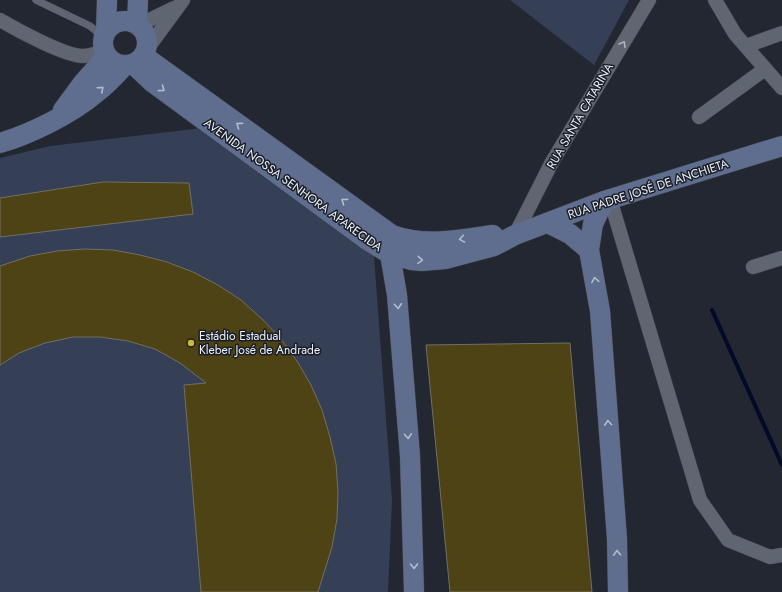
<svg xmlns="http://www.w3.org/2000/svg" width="782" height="592" font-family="Jost,sans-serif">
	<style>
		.green { fill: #353f56 }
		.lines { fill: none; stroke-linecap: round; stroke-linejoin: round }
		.stream { stroke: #030928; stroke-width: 4 }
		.building { fill: #4d4314; stroke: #726f63 }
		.lane-casing { stroke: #3e4149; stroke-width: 8 }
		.street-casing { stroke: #3e4149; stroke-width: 15 }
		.secondary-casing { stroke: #3e4149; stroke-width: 21 }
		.lane { stroke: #606671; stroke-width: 7 }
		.street { stroke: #606671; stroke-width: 14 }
		.secondary { stroke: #5f6e8e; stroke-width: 20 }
		.oneway { stroke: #aeb2ba }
		.oneway2 { stroke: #b4bccc }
		.poi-dot { fill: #d1b736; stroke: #191d27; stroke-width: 1.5 }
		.labels { text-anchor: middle; stroke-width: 3; stroke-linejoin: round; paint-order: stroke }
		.street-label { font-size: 12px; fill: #edf0f6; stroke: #191d27 }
		.poi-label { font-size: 12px; fill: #edf0f6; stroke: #191d27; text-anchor: start }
	</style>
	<rect width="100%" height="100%" fill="#232731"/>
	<path class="green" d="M510 0H629L594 65Z
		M202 128 374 256 392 500 388 592H0V158L50 146Z"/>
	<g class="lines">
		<path class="stream" d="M712 310 782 465"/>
	</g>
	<path class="building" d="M103 182 189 183 193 214 0 237V198Z
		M85 249 113 250 140 255 167 262 193 272 218 285 241 300 262 319 281 339 297 361 311 385 322 410 330 437 336 464 338 492 337 519 332 547 318 592H201L184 385 206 383 180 363 155 349 128 341 100 337H73L45 343 19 353 0 365V266L30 256 57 251Z
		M570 343 592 592H450L426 345Z"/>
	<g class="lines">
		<g class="lane-casing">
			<path id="lane" d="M36 0 90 26 103 37"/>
		</g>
		<g class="street-casing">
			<path id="street" d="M715 0 735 34 782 88
				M0 20C17 30 65 56 83 56 90 56 97 53 104 51
				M139 25 174 8
				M746 46 782 33
				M147 49 183 0
				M699 117 765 69
				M610 199 700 500 728 540 770 557 782 555
				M515 235 552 162 649 0
				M753 267 782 258"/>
		</g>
		<g class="secondary-casing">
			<path id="secondary" d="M103 43a22 22 0 1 1 44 0a22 22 0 1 1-44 0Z
				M137 24 138 0
				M106 31 107 0
				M144 56 392 235C425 247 459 240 493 235
				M133 64 152 82 367 240 390 254 411 260 422 261 445 259 494 246 515 235 604 201 782 146
				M63 110 83 83 107 56
				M0 143C31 134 71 114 96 93 107 85 116 75 125 65
				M604 201 593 224 589 250 600 311 617 539 618 592
				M548 223 570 234 589 250
				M390 254 397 295 410 456 414 592"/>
		</g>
		<use href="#lane" class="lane"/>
		<use href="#street" class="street"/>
		<use href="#secondary" class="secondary"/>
	</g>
	<defs><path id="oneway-chevron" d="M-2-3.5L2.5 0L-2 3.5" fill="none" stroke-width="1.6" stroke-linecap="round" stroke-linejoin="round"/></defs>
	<use class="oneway" href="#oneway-chevron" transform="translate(623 44) rotate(-59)"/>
	<g class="oneway2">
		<use href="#oneway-chevron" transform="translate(101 89) rotate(-42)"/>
		<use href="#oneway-chevron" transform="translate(162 89) rotate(36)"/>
		<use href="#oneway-chevron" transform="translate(239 125) rotate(-144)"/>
		<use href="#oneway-chevron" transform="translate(344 201) rotate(-144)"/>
		<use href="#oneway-chevron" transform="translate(462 239) rotate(171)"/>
		<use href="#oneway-chevron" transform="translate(420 260) rotate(4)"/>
		<use href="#oneway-chevron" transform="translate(595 280) rotate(-99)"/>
		<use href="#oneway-chevron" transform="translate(398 306) rotate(86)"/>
		<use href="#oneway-chevron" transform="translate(608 423) rotate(-94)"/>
		<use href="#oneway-chevron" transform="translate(408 436) rotate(86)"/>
		<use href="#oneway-chevron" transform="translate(617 553) rotate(-93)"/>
		<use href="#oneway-chevron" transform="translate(414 566) rotate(89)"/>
	</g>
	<circle class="poi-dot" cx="191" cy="343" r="4"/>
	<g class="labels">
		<g class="street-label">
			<text transform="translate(580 116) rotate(-60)" y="4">RUA SANTA CATARINA</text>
			<text transform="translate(293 185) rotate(36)" y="4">AVENIDA NOSSA SENHORA APARECIDA</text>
			<text transform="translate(648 189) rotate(-18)" y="4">RUA PADRE JOSÉ DE ANCHIETA</text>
		</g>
		<g class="poi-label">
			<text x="199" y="340">Estádio Estadual<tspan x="199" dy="14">Kleber José de Andrade</tspan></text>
		</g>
	</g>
</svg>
